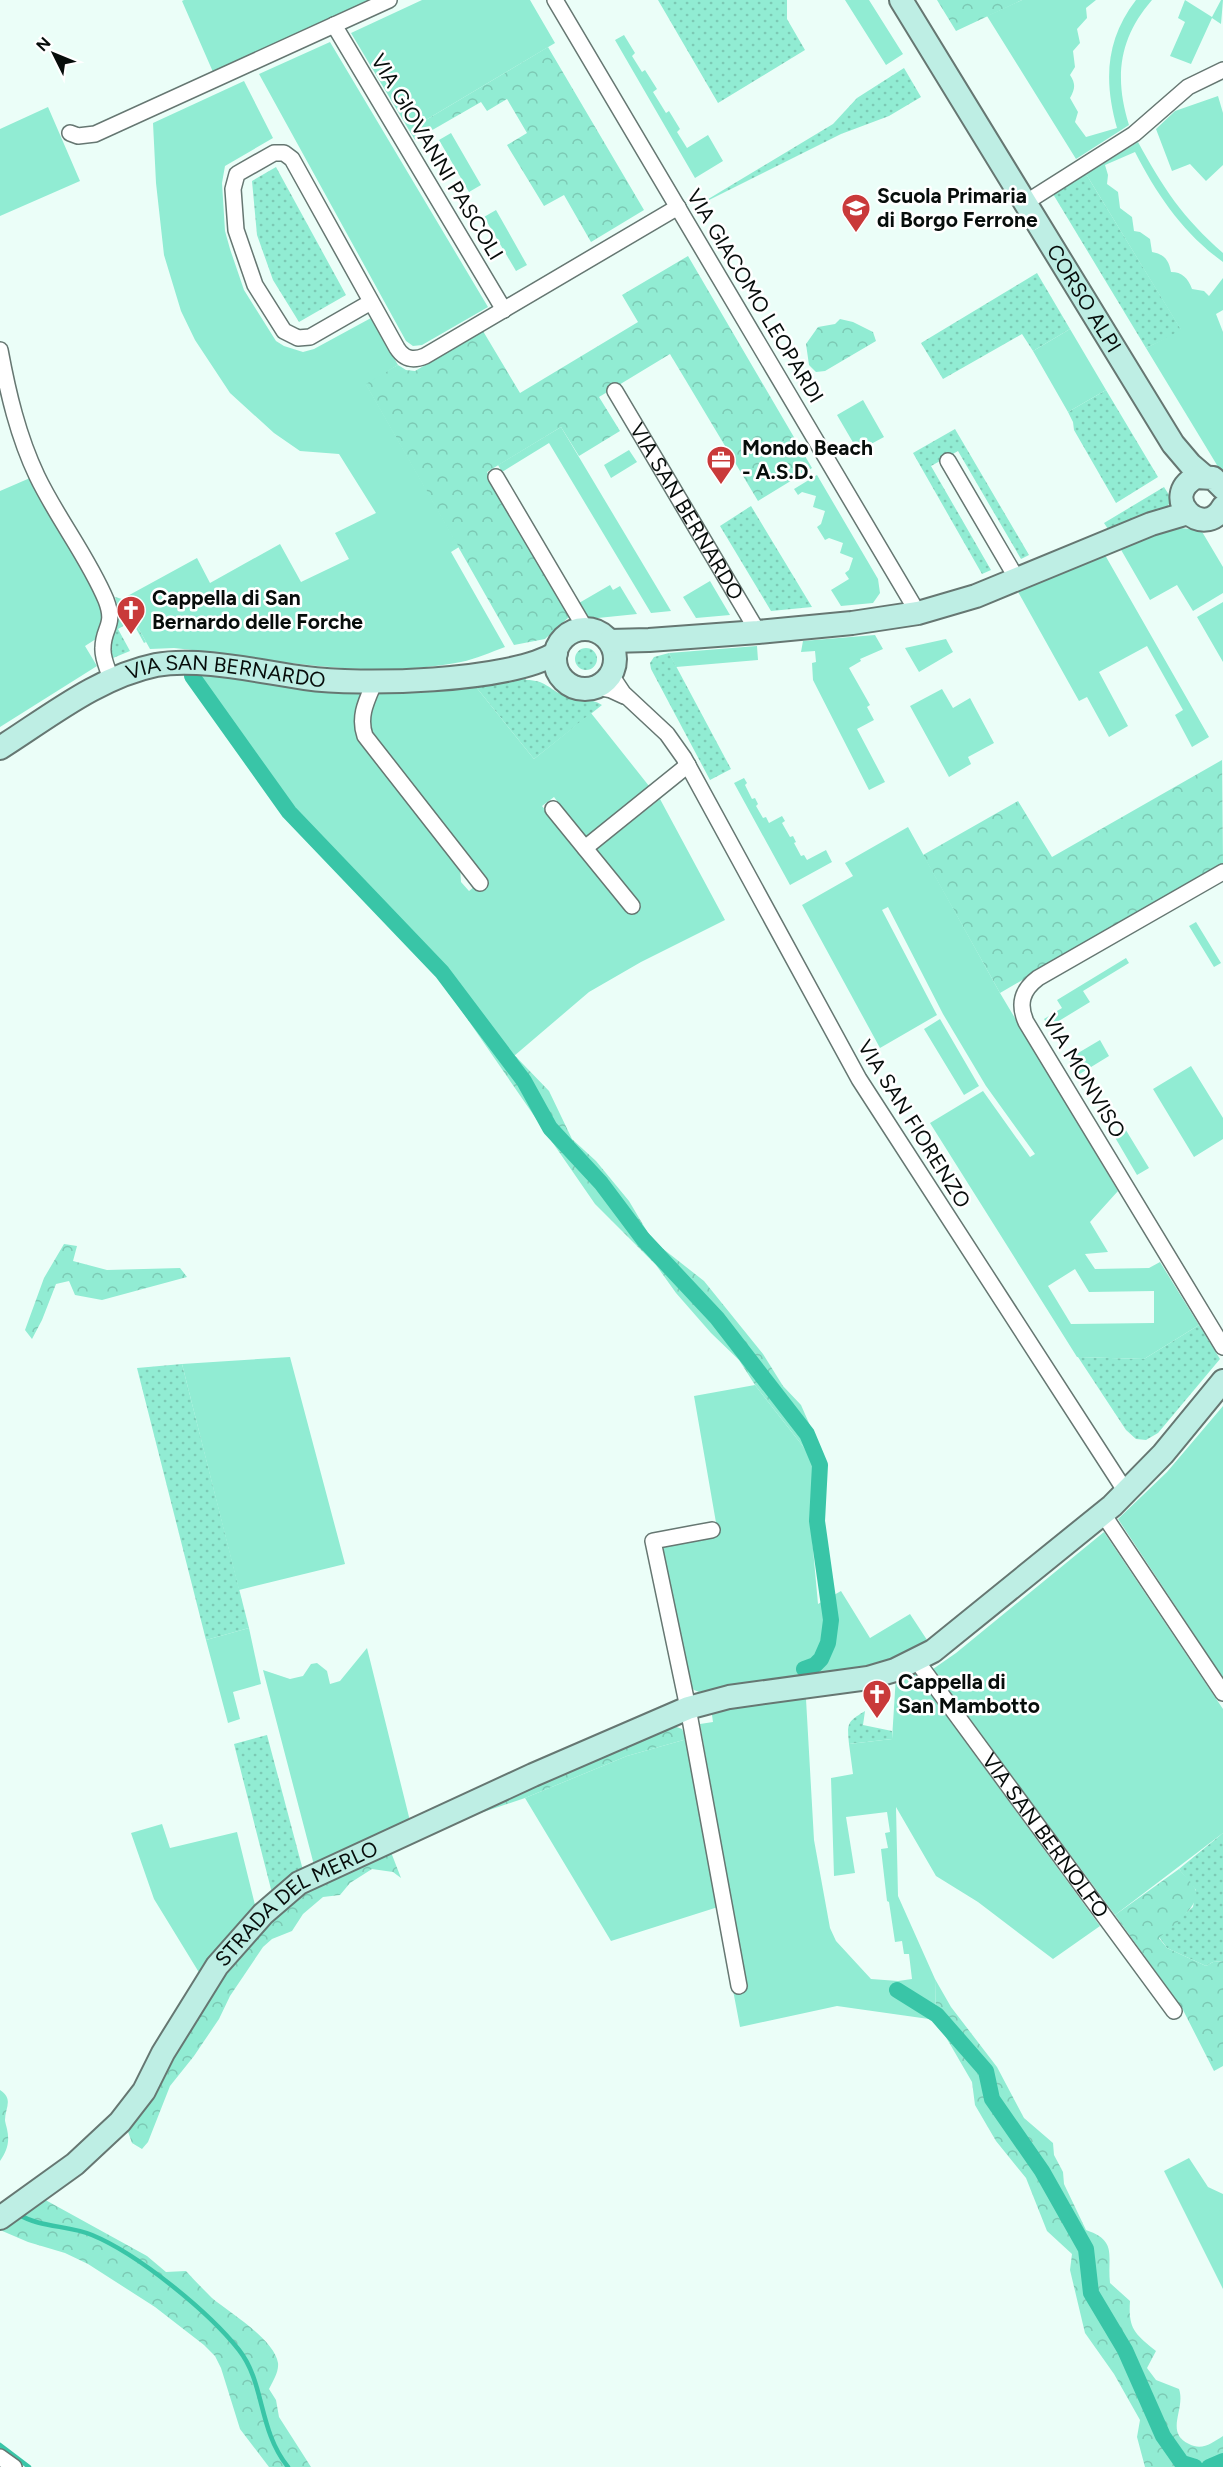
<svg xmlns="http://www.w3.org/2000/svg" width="1223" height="2467" font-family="Figtree,sans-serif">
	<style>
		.grass { fill: url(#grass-dots) }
		.forest { fill: url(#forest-crowns) }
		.garden { fill: #91ecd3; fill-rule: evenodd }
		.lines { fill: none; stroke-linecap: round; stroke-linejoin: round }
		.stream { stroke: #39c5a7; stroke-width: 4.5 }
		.canal { stroke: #39c5a7; stroke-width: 16 }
		.street-casing { stroke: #667772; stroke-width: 18 }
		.secondary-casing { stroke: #667772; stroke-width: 26 }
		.street { stroke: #fff; stroke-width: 15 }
		.secondary { stroke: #beeee4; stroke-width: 22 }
		.labels { text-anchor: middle; stroke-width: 5; stroke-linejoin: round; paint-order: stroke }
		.street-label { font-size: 21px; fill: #070d0b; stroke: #fff }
		.poi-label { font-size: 21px; font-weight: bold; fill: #070d0b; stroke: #fff; text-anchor: start }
	</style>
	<defs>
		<pattern id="grass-dots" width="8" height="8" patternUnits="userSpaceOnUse" patternTransform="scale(1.5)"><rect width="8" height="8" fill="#91ecd3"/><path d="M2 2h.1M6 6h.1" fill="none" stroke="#7cc9b4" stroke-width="1.8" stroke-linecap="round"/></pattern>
		<pattern id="forest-crowns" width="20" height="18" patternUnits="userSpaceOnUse" patternTransform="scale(1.5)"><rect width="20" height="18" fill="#91ecd3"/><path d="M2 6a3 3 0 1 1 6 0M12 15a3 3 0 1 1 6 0" fill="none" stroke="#7cc9b4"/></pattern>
	</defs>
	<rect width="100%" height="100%" fill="#ebfef8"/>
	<path class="grass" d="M658 0H787V19L805 50 718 103Z
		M904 68 921 97 889 116 841 134 695 207 833 124 857 98Z
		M276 167 346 295 299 322 273 280 257 235 252 181Z
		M1086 174 1182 331 1146 348 1053 194Z
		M1037 273 1070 329 1033 351 1022 334 943 379 921 343Z
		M1106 390 1158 477 1116 503 1074 430 1073 422 1068 412Z
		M955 429 1029 555 1021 559 958 451 931 466 991 570 982 574 913 453Z
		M1164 487 1171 498 1168 506 1110 532 1104 523Z
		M751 506 812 607 771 611 720 526Z
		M115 597 122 599 146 642 144 643 132 621 118 629 130 651 113 658C107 638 123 623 115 597Z
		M575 659a11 11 0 1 1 22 0a11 11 0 1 1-22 0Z
		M669 653 731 769 710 780 651 669 650 663 654 657Z
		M524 676 526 680C546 680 548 689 565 696 578 701 590 697 602 705L534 759 472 682Z
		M1199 1325 1220 1359 1158 1433 1146 1440 1136 1439 1126 1430 1078 1357 1144 1359Z
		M182 1364 249 1628 206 1640 137 1368Z
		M865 1711 863 1725 892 1731V1739L849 1744C847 1723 847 1722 865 1711Z
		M267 1735 304 1874 273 1897 234 1744Z
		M1223 1833V1961L1213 1962 1206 1966 1167 1948 1159 1937 1193 1907 1196 1890 1179 1869Z"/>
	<path class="forest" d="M937 0H1022L956 31Z
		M548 47 644 210 591 242 564 195 544 206 507 145 527 133 507 99 487 111 481 102 415 140 409 130Z
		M688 256 812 468 758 501 670 354 599 397 620 431 579 456 561 427 487 472 569 612V617L545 639 514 645 365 383 398 365 406 370 415 371 483 331 520 393 638 322 622 295Z
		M840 319 853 322 873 332 876 341 825 371 816 372 809 365 806 344 818 327 835 324Z
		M1222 760 1223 864 1000 993 923 855 1018 801 1052 857Z
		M437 975 549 1091 572 1139 596 1161 629 1201 648 1233 662 1248 704 1281 763 1354 783 1386 801 1405 812 1430 813 1459 755 1385 739 1360 711 1333 676 1293 656 1265 595 1204Z
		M64 1244 77 1246 73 1261 107 1270 180 1268 187 1277 102 1300 75 1295 69 1281 56 1284 42 1320 32 1339 25 1330 44 1278Z
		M674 1726 682 1729 687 1739 627 1756 525 1798 415 1835 668 1727Z
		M389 1847 401 1878 393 1872 372 1869 350 1883 340 1895 323 1897 303 1914 292 1931 272 1939 263 1947 230 1996 219 2019 194 2056 170 2086 148 2142 142 2149 132 2143 126 2126 215 1978 276 1909Z
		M1179 1869C1184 1875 1194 1884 1196 1891 1200 1907 1170 1928 1159 1938L1167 1948 1206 1966 1213 1962 1223 1961V2066L1214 2071 1182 2008 1115 1915Z
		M935 1979 951 2007 997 2067 1024 2118 1053 2143 1054 2155 1063 2172 1064 2184 1086 2230C1118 2241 1107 2255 1110 2283L1130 2301C1128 2329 1135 2334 1156 2351L1147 2368 1156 2380 1179 2389C1186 2409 1164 2432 1189 2444 1202 2451 1212 2443 1223 2436V2467H1145L1137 2437 1140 2420 1114 2374 1085 2333 1070 2270 1072 2254 1047 2231 1026 2178 996 2141 975 2105 972 2082 936 2020Z
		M0 2090C14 2099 5 2108 5 2120 5 2122 7 2128 7 2129 10 2142 7 2151 0 2161Z
		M40 2197 147 2256 166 2272 186 2271C194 2280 203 2289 212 2298 230 2313 274 2339 278 2363 279 2372 273 2381 269 2389L276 2400 279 2417 311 2467H269L240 2429 221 2368 215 2356 204 2345 155 2307 88 2264 65 2253 28 2242 0 2230V2226Z"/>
	<path class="garden" d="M184 0H370L213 72 182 1Z
		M422 0H530L555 43 409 130 351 33Z
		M845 0H869L903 54 886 65Z
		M1022 0H1096L1086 8 1087 18 1077 29 1080 43 1073 51 1075 67 1070 75C1076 84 1075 89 1070 98L1078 112 1075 122 1086 137 1117 128C1104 82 1105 40 1136 0H1152C1119 38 1114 77 1129 125L1076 159 987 16Z
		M1185 0 1212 17 1221 0H1223L1221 24 1212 18 1191 64 1170 56 1185 22 1178 18Z
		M624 35 635 53 632 56 642 72 645 70 657 89 653 92 666 113 669 111 680 129 677 132 687 148 708 135 723 161 695 178 615 40Z
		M330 42 488 307 422 345 413 346 406 341 259 74Z
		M244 81 273 138 225 166 222 183 225 231 230 249 244 290 276 341 284 346 303 352 314 349 371 318 398 365 366 384 459 547 451 552 505 647C491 652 476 659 461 662 365 681 269 658 174 648L150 649 122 599 197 558 210 583 280 544 301 582 349 559 335 533 376 513 339 454 300 451 274 433 230 393 195 340 181 311 164 255 156 183 153 123Z
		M1218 96 1223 113V165L1206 181 1190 164 1172 171 1156 129 1175 111Z
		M48 107 80 181 0 216V129Z
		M451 133 481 185 469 192 439 140Z
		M1138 142C1163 188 1183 218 1223 253V262C1183 233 1157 195 1135 152L1105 165 1108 175 1107 184 1118 192 1120 208 1132 217 1134 231 1140 232 1150 239 1152 252C1164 254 1169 260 1171 272 1182 272 1188 278 1192 289L1204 291 1209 296 1223 278V310L1216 314 1223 332V475L1146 348 1181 330 1086 174Z
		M496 210 527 265 516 271 484 217Z
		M1070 329 1106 390 1068 412 1033 351Z
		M863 400 884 437 858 451 837 415Z
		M561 427 671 611 651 613 549 443 502 472 498 465Z
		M629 450 637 462 611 478 604 465Z
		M817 475 878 579 880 593 873 603 841 606 831 590 849 579 845 573 849 570 853 558 840 553 843 543 829 538 825 540 817 527 821 524 825 511 813 507 816 496 802 492 798 495 794 489Z
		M30 478 99 600 104 613 99 637 85 646 97 666 0 727V491Z
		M1170 527 1201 530 1223 567V593L1193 611 1177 585 1150 600 1120 548Z
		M1105 555 1209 737 1192 747 1175 715 1183 710 1147 646 1099 672 1128 726 1109 737 1087 697 1079 701 1017 590Z
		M710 581 730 615 696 618 683 597Z
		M610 585 613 590 620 586 637 614 588 619 579 603Z
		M1223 602V662L1197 617Z
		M875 635 883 649 860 659 861 661 849 668 870 705 867 707 874 720 857 729 885 782 869 790 813 680 812 663 816 662 815 651 801 652 803 641Z
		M946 639 953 652 919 672 905 648Z
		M757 646 758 660 676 667 669 653Z
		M182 671 365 690C357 708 352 722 359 741L460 867 461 882 469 891 484 879 376 745 367 721 377 690 472 682 534 759 591 713 649 786 586 838 554 797 542 806 630 914 640 905 596 850 660 799 725 920 641 962 589 992 514 1056 283 811Z
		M942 689 953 708 970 698 994 743 968 757 971 764 949 777 910 706Z
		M744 778 747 783 745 785 752 799 755 798 758 804 756 806 763 818 766 817 769 823 782 816 785 821 782 823 790 837 793 836 796 842 794 843 801 856 804 855 807 860 826 850 832 862 790 885 734 783Z
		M908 827 1000 993 1118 1191 1090 1222 1108 1252 1085 1254 1095 1269 1149 1268 1160 1262 1199 1325 1144 1359 1077 1357 930 1123 983 1091 1030 1157 1035 1154 986 1086 943 1014 888 907 882 910 937 1015 880 1048 802 905 853 876 845 863ZM1075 1269 1089 1292 1154 1291V1323L1071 1324 1048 1286Z
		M1196 922 1221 963 1214 967 1189 926Z
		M1126 958 1129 963 1083 991 1090 1002 1049 1027 1044 1019 1062 1008 1057 1000Z
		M940 1019 979 1086 964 1095 924 1029Z
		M1100 1040 1109 1056 1078 1075 1068 1059Z
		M1191 1066 1223 1118V1139L1194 1157 1153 1089Z
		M1124 1127 1149 1168 1137 1175 1113 1134Z
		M290 1357 345 1564 239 1590 182 1364Z
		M755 1385 813 1459 811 1527 818 1604 841 1591 870 1638 910 1614 929 1643 881 1667 699 1692 694 1690 689 1683 659 1545 718 1534 694 1396Z
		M1223 1406V1678L1118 1519 1167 1472Z
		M1104 1532 1223 1709V1833L1115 1915 933 1669 956 1653Z
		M249 1628 261 1684 233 1692 240 1719 228 1723 206 1640Z
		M367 1648 411 1825 315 1869 263 1670 290 1679 303 1676 311 1664 317 1663 327 1671 330 1684 340 1681Z
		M912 1669 1100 1926 1053 1959 978 1902 936 1876 896 1807 898 1896 935 1979 936 2020 837 2006 740 2027 733 1990 746 1987 700 1724 713 1722 711 1708 787 1696 806 1699 814 1840 830 1928 836 1941 871 1979 898 1981 912 1979 909 1954H904L902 1941 895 1942 889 1902 887 1901 881 1849 888 1848 885 1833 890 1832 887 1812 846 1817 855 1873 834 1876 831 1778 853 1774 849 1744 892 1739 896 1676Z
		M687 1739 718 1907 611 1941 525 1798 627 1756Z
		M162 1824 170 1848 237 1832 257 1913 203 1979 154 1899 131 1833Z
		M1189 2158 1208 2187 1223 2194V2289L1164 2171Z"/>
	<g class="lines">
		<path class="stream" d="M18 2214C40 2228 68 2225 92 2235 138 2254 208 2311 239 2350 265 2383 258 2430 288 2467
			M0 2445 29 2467"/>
		<path class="canal" d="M192 676 289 812 442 972 524 1081 550 1128 601 1183 643 1239 717 1318 807 1434 820 1465 817 1521 831 1620 828 1643 821 1659 815 1665 804 1669
			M897 1990 937 2015 986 2071 992 2099 1042 2171 1086 2249 1091 2293 1125 2350 1163 2436 1182 2463 1195 2467
			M1209 2467 1223 2461"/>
		<g class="street-casing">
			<g id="street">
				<path d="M555 0 918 613"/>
				<path d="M334 25 504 310"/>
				<path d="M70 133 78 136 95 134 389 0"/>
				<path d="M1025 203 1134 134 1188 87 1223 70"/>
				<path d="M371 302 310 337 298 338 284 331 255 285 236 230 233 189 237 174 274 153H284L292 159 397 348C404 359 413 361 425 356L678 207"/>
				<path d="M0 350C8 393 18 436 37 476 57 518 88 557 106 600 116 626 103 627 103 648 102 658 108 669 111 679"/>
				<path id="s1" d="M615 391 758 632"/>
				<path d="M948 461 1017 579"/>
				<path d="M496 477 585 628"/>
				<path d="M611 675 623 693 667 734 684 758 859 1079 1126 1492"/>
				<path d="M375 681C367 700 358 716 365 736L480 883"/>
				<path d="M596 687 611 690 624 696"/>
				<path d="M553 809 632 906"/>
				<path d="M585 848 688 765"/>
				<path d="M1223 872 1038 978C1022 990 1018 1004 1026 1022L1223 1347"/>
				<path d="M1103 1514 1223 1693"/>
				<path d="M712 1530 653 1541 688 1708 739 1986"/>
				<path id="s2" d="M916 1660 1174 2011"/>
				<path d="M0 2457 14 2467"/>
			</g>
		</g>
		<g class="secondary-casing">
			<g id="secondary">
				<path id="s3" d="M901 0 1173 444 1190 464 1204 476"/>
				<path d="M1223 488 1213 478 1196 477C1158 498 1204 541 1223 507"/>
				<circle cx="585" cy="659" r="30"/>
				<path d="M610 641 649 640 758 632 852 623 918 613 976 596 1151 524 1188 513"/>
				<path id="s4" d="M0 748C49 717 98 677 156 665 199 657 261 672 305 678 359 686 510 682 556 653"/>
				<path id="s5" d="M0 2218 75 2164 120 2122 144 2091 163 2053 217 1966 263 1914 299 1883 533 1775 688 1708 729 1697 868 1678 895 1670 933 1651 1112 1506 1163 1454 1223 1381"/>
			</g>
		</g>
		<use href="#street" class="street"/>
		<use href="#secondary" class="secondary"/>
	</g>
	<defs>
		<g id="school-pin" transform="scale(1.5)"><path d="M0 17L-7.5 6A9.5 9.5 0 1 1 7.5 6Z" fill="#c93a3a" stroke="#fff"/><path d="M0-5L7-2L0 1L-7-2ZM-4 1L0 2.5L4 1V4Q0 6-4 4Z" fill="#fff"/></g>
		<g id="office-pin" transform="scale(1.5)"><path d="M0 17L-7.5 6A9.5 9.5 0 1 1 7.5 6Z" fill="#c93a3a" stroke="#fff"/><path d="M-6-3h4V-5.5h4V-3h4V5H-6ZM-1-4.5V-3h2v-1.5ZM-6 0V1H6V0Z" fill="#fff"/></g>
		<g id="church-pin" transform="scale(1.5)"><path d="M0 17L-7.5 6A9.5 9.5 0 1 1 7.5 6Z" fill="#c93a3a" stroke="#fff"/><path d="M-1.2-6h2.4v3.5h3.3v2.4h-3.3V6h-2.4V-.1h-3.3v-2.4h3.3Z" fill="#fff"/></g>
	</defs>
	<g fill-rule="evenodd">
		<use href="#school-pin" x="856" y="208"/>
		<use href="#office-pin" x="721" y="460"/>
		<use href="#church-pin" x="131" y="610"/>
		<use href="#church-pin" x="877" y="1694"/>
	</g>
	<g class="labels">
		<g class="street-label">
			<text transform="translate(437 157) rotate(59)" y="7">VIA GIOVANNI PASCOLI</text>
			<text transform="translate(755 296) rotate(59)" y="7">VIA GIACOMO LEOPARDI</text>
			<text dy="7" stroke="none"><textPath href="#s3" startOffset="350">CORSO ALPI</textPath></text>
			<text dy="7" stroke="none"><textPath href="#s1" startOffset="140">VIA SAN BERNARDO</textPath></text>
			<text dy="7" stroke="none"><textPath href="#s4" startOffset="248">VIA SAN BERNARDO</textPath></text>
			<text transform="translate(1084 1076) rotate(59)" y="7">VIA MONVISO</text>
			<text transform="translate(914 1124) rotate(58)" y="7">VIA SAN FIORENZO</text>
			<text dy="7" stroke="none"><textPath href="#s2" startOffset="218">VIA SAN BERNOLFO</textPath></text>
			<text dy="7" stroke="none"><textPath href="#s5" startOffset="441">STRADA DEL MERLO</textPath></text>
		</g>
		<g class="poi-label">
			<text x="877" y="203">Scuola Primaria<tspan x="877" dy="24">di Borgo Ferrone</tspan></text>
			<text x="742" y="455">Mondo Beach<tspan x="742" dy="24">- A.S.D.</tspan></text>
			<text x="152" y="605">Cappella di San<tspan x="152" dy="24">Bernardo delle Forche</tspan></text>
			<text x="898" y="1689">Cappella di<tspan x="898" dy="24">San Mambotto</tspan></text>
		</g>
	</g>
	<g transform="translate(54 54) rotate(313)" stroke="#ffffff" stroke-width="4.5" paint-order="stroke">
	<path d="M0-4.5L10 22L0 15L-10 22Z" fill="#070d0b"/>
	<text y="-9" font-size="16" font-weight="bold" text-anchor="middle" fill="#070d0b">N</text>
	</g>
</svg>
